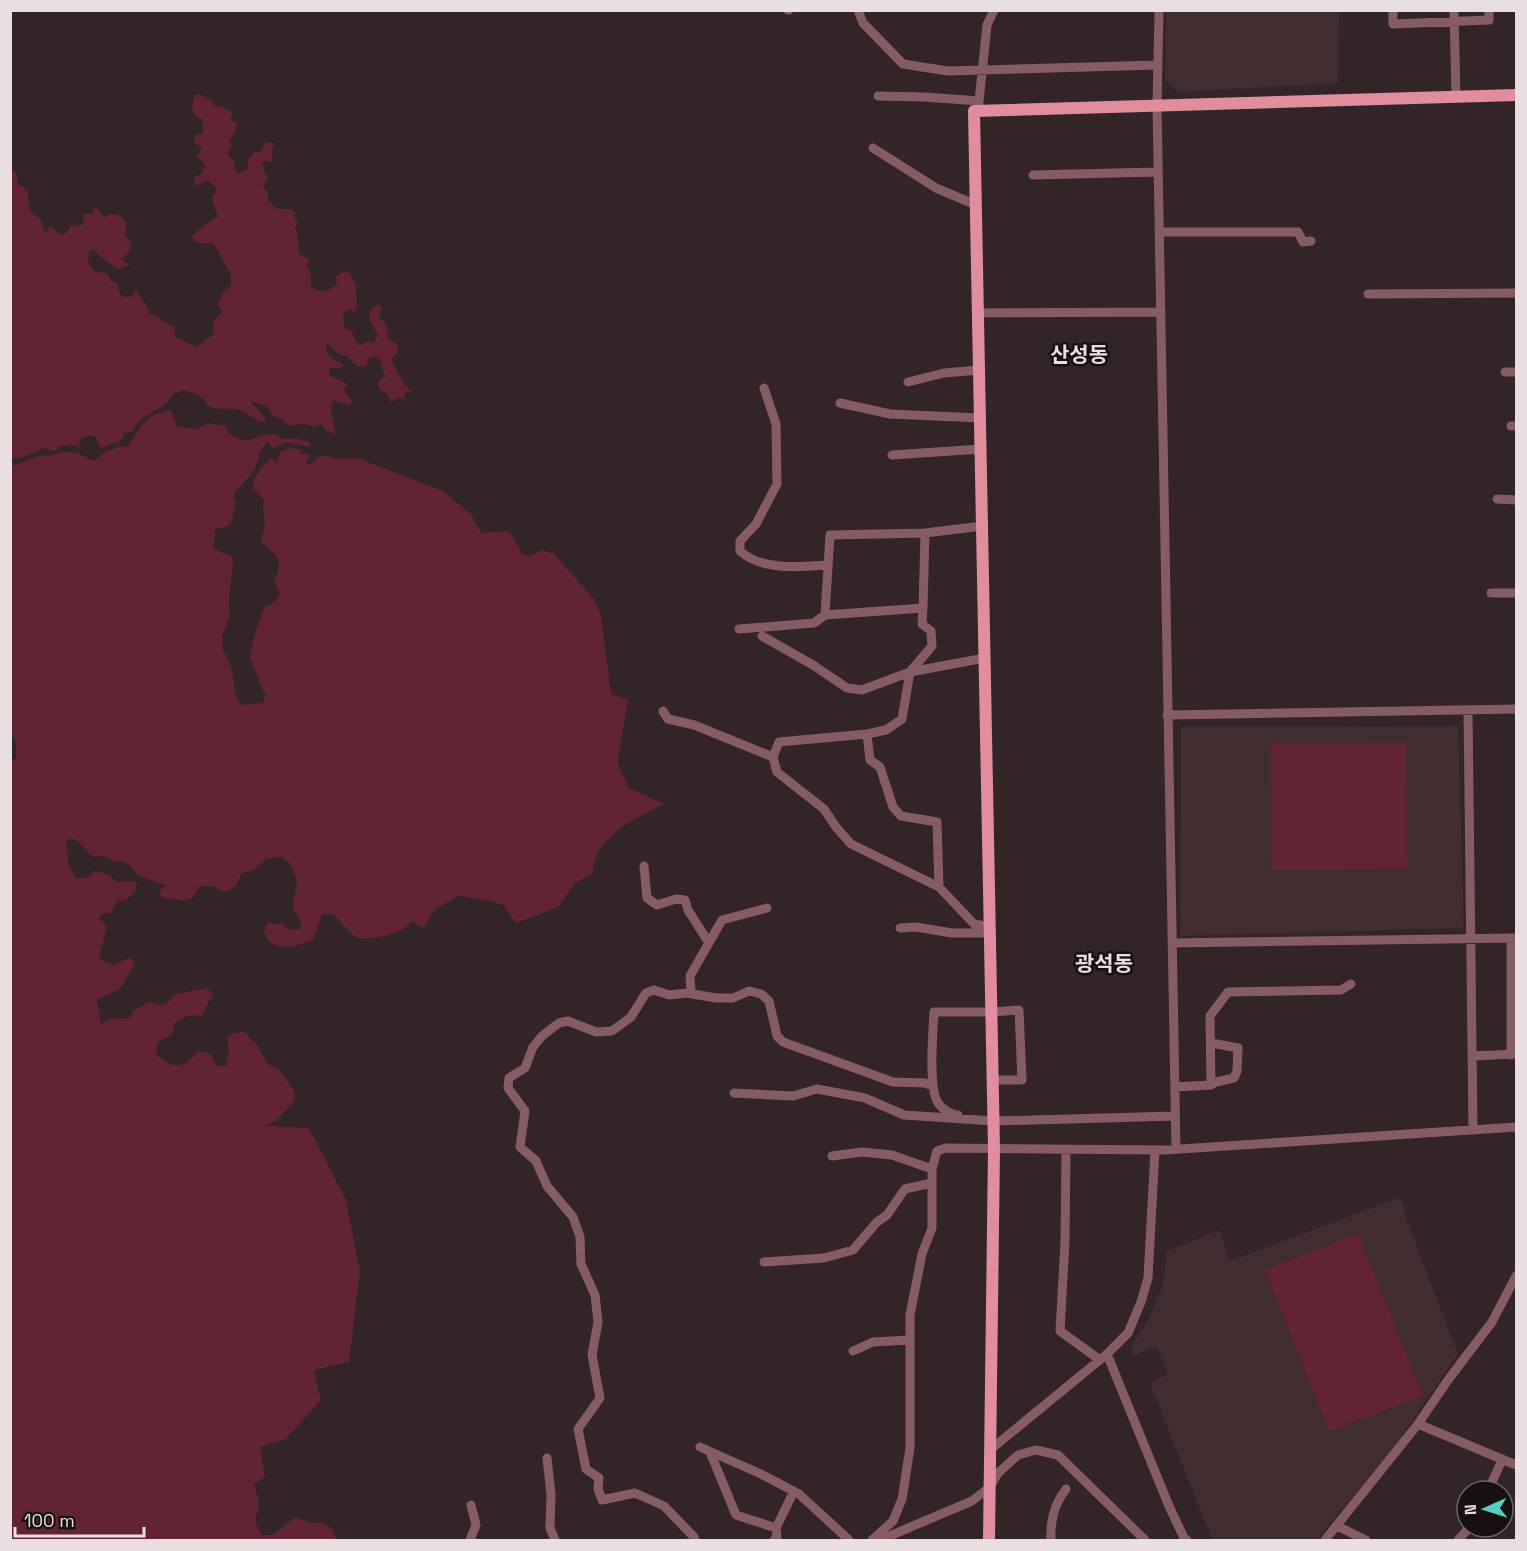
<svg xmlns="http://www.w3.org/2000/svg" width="1527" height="1551" font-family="'Space Grotesk','Noto Sans KR',sans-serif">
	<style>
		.built { fill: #412c30 }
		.green { fill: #622333 }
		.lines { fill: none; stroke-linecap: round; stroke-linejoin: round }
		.minor { stroke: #855c63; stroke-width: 9 }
		.major { stroke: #e08d9d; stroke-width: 12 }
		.labels { text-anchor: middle; stroke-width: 5; stroke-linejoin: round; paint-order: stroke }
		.quarter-label { font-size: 21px; font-weight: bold; fill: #e9dfe1; stroke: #161011 }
	</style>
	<rect width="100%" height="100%" fill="#332527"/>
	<path class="built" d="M1166 11H1339L1338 83 1178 92 1165 80Z
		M1458 726 1464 928 1180 936 1181 727Z
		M1401 1197 1406 1218 1458 1354 1392 1450 1317 1540H1212L1150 1383 1168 1373 1156 1346 1133 1357 1131 1348 1148 1320 1163 1286 1167 1251 1219 1230 1230 1261Z"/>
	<path class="green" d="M200 94 211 101 214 106 223 107 233 113 230 119 237 124 230 142 232 146 227 154 234 161 235 171 239 173 247 169 248 160 254 152H260L266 142 274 143 272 151 273 162 264 161 262 164 268 180 263 185 268 195V200L277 209H290L295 211 294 217 298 222 295 227 297 233 299 254 310 260 307 266 311 274V287C322 293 327 293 337 284L336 276 345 271 350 273 356 285 357 308 354 313 350 308 343 314 344 328 352 331 355 340 360 346 366 341 374 343 378 335 370 322 369 312 378 304 382 307 379 318 386 324 388 338 397 344 398 353 391 359 404 384 413 392H405L403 399 399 397 391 403 388 394 379 389 378 383 380 379 386 377C382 371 382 364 379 357H370L366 366 358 367 346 356 339 354 327 343C324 357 335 361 346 365L340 368H329V375L347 384 344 390 348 396 353 401 349 405 336 401H332L331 412 336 434 327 431 321 424 315 427 299 423 293 426 285 424 283 420 273 416 267 406 250 401 266 418V421C256 423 252 416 244 412 234 406 222 411 211 407 205 405 206 401 201 397 197 393 189 392 183 390L172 395 168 403 139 421 132 432 124 433 122 438 117 443 110 444 103 448 98 445 96 437 90 436 82 438 79 442 80 449C72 441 69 446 59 446L57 450 51 451 45 448 23 457 11 459V172H16L18 184 27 190 30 211 42 221 43 228 46 234 50 226 63 236 72 225 80 227 84 221 83 214 93 213 95 206 104 217 111 214 119 215 127 224 125 235 131 242V249L122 259 131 266H124L119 269 100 257 95 250H90L88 263 94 271 107 274 111 281 118 283V290L123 297H132L136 290 146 304 150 315H155L166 323 174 327 176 337 197 347 215 333C212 321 214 320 223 311L218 304 223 293 231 286V275L213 243H197L191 237 202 227 218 217 212 199 217 190 208 180 195 186 193 178 201 174 205 165 197 156 202 148 195 143V135L203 133V120L195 116 192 108 194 95Z
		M168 410 171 411 177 427 198 429 208 423 225 426 229 434 244 441 266 435 275 434 284 439 295 438 309 442 311 447 286 442 272 449 268 442 262 448 254 471 239 488 236 489 233 499 236 503 231 524 223 528H217L215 530 214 548 216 550 232 556 233 560 229 601 230 616 222 636 223 651C237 666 229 689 242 705L263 703 266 694 263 691 250 657 254 637 264 607 274 603 280 594 274 581C285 561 276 555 261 541L265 525 263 507 264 500 253 488C254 477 261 464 272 459L277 463 280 452 289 448 301 450V454L308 453 309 457 305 464H311L316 458 324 455 335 459 357 458 443 491 471 514 481 533C510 531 509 526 522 554L528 556 543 550 554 554 594 599 601 616 611 694 628 700 617 763 629 788 665 804C639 816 606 831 595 860 594 864 593 869 592 874L575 883 558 907 516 923 503 905 483 899 457 896 435 910 424 927 421 928 413 921C398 936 377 939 356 938L333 914H322L313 940C300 945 281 952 269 941 267 938 266 935 264 932L267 923 282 924 289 930 300 929 301 921 294 911 293 904 297 882 291 864 282 857 266 859 254 870 242 873 236 886 228 891H221L215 886H200L193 898C184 901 183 900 174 899 168 898 166 900 160 896L161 889 167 886 139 876 130 866 122 861 115 862 105 856 93 857 83 846 72 838 66 841C67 855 68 867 76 878H87L95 871 109 875 117 882 135 881 137 884 135 892 125 901 119 900 114 906 112 913H105L99 918 107 927 99 957 102 960 113 965 129 958 136 962 120 989 97 1000 101 1024 111 1019 131 1018 133 1011 149 1002 164 1005 177 994 207 988 213 994 202 1015 187 1016 175 1023 172 1034 158 1042 156 1054C171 1070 184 1069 198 1052L211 1053 216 1066H226L229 1051 227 1039 234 1033 245 1032 257 1045 268 1064 279 1070 294 1090 295 1100 279 1118 266 1126 309 1128 346 1200 360 1271 349 1362 314 1370 321 1400 286 1439 260 1447 265 1477 254 1484 259 1505 255 1522 262 1535H273L295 1517 311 1523H322L332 1528 336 1540H11L10 767 16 757V744L10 727 11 466 41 455 48 456 65 452 78 453 91 460H96L103 453 121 446 124 447 129 445 142 424 152 416Z
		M1406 743 1407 869 1272 870 1271 744Z
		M1358 1234 1423 1396 1329 1431 1265 1270Z"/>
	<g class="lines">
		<path class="minor" d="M788 10H789
			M858 10 863 23 903 64 948 71 1158 65
			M1159 10 1157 106 1176 1149
			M1393 10V24L1489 20V10
			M1454 10 1456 97
			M878 96 924 97 979 101
			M978 111 987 25 994 10
			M873 148 936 188 976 205
			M1033 175 1158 172
			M1159 232H1298L1303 242 1311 241
			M1368 294 1516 293
			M978 313 1161 312
			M1505 372H1516
			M908 382 944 373 979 370
			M764 388 776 424 777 484 756 524 740 541V551C762 571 800 567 828 565
			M840 403 890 414 980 418
			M1511 426H1516
			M892 455 981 449
			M1497 499 1516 500
			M1491 593H1516
			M825 615 830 535 925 533 982 526
			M739 629 814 623 825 615 923 608 925 533
			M762 636 813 665 847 688 862 690 910 672 985 658
			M1468 710 1473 1130
			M663 711 668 719 694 725 773 757 777 772 824 809 836 827 851 844 939 887 974 924 990 927
			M1167 715 1516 709
			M867 734 870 760 880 767 893 807 901 816 937 822 939 887
			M773 757 779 742 867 734 886 730 902 719 910 672 932 646 931 631 922 624 923 608
			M644 866 647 898 657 905 676 899 685 900 688 910 709 943
			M900 928 916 927 952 933H990
			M1511 938V1055
			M1172 943 1516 938
			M691 993 690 976 722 920 767 908
			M1211 1043 1238 1048 1237 1071 1234 1078 1216 1082 1211 1085
			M1472 1056 1515 1054
			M1175 1087 1211 1085 1210 1016 1228 992 1341 990 1351 984
			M734 1093 793 1096 817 1089 865 1098 904 1115 994 1121 1175 1116
			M958 1115C952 1115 942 1109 938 1103 928 1087 933 1033 934 1012H992L1019 1010 1022 1080H993
			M1066 1149 1065 1242 1060 1331 1100 1360
			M832 1156 862 1152 892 1155 932 1169
			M764 1262 824 1258 853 1250 877 1222 887 1215 905 1189 932 1183
			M853 1351 873 1342 910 1340
			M1107 1354 1169 1506 1184 1538 1187 1540
			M1418 1424 1516 1465
			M700 1447 761 1474 799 1494 849 1540
			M990 1450 1107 1354 1128 1333 1141 1302 1148 1278 1155 1150
			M710 1452 736 1515 776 1528
			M547 1458 551 1494 550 1528 555 1540
			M1488 1491 1502 1460
			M1337 1526 1366 1540
			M470 1540 476 1525 471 1505
			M695 1540 694 1537 664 1506 635 1493 602 1500 598 1489 599 1478 586 1469 578 1429 600 1398 592 1355 598 1322 595 1295 581 1264 580 1237 573 1217 547 1186 536 1161 520 1147 525 1111 508 1088 509 1078 525 1068 533 1047 542 1036 559 1023 568 1021 596 1032 612 1031 631 1017 646 993 654 990 669 995 687 993 716 998H733L749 991 761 994 769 1001 777 1036 783 1042 893 1082 925 1083 933 1086
			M774 1540 777 1537 776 1528 794 1491
			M872 1540 893 1521 902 1499 910 1448V1315L922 1254 932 1228V1169L937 1151 946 1148 1165 1150 1516 1127
			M880 1540 972 1501 990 1487 998 1473 1018 1455 1036 1450 1058 1455 1145 1540
			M1051 1540C1050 1521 1054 1504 1066 1489
			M1325 1540 1418 1424 1448 1380 1492 1322 1516 1276
			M1458 1540 1470 1527"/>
		<path class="major" d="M989 1540 994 1149 974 111 1516 95"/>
	</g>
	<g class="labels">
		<g class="quarter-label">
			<text x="1079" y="362">산성동</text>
			<text x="1104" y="971">광석동</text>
		</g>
	</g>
	<rect width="1527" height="1551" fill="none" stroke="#e9dfe1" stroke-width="24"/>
	<g transform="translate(1485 1509) rotate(267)"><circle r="28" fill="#161011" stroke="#6a6364" stroke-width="1.5"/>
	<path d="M0-4.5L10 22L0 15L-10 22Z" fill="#56cec4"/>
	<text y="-9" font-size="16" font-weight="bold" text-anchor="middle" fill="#e9dfe1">N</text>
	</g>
	<path d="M15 1527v9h129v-9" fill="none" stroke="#e9dfe1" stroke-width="3"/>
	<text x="24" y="1527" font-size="18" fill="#e9dfe1" stroke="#161011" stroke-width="4.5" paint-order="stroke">100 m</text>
</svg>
